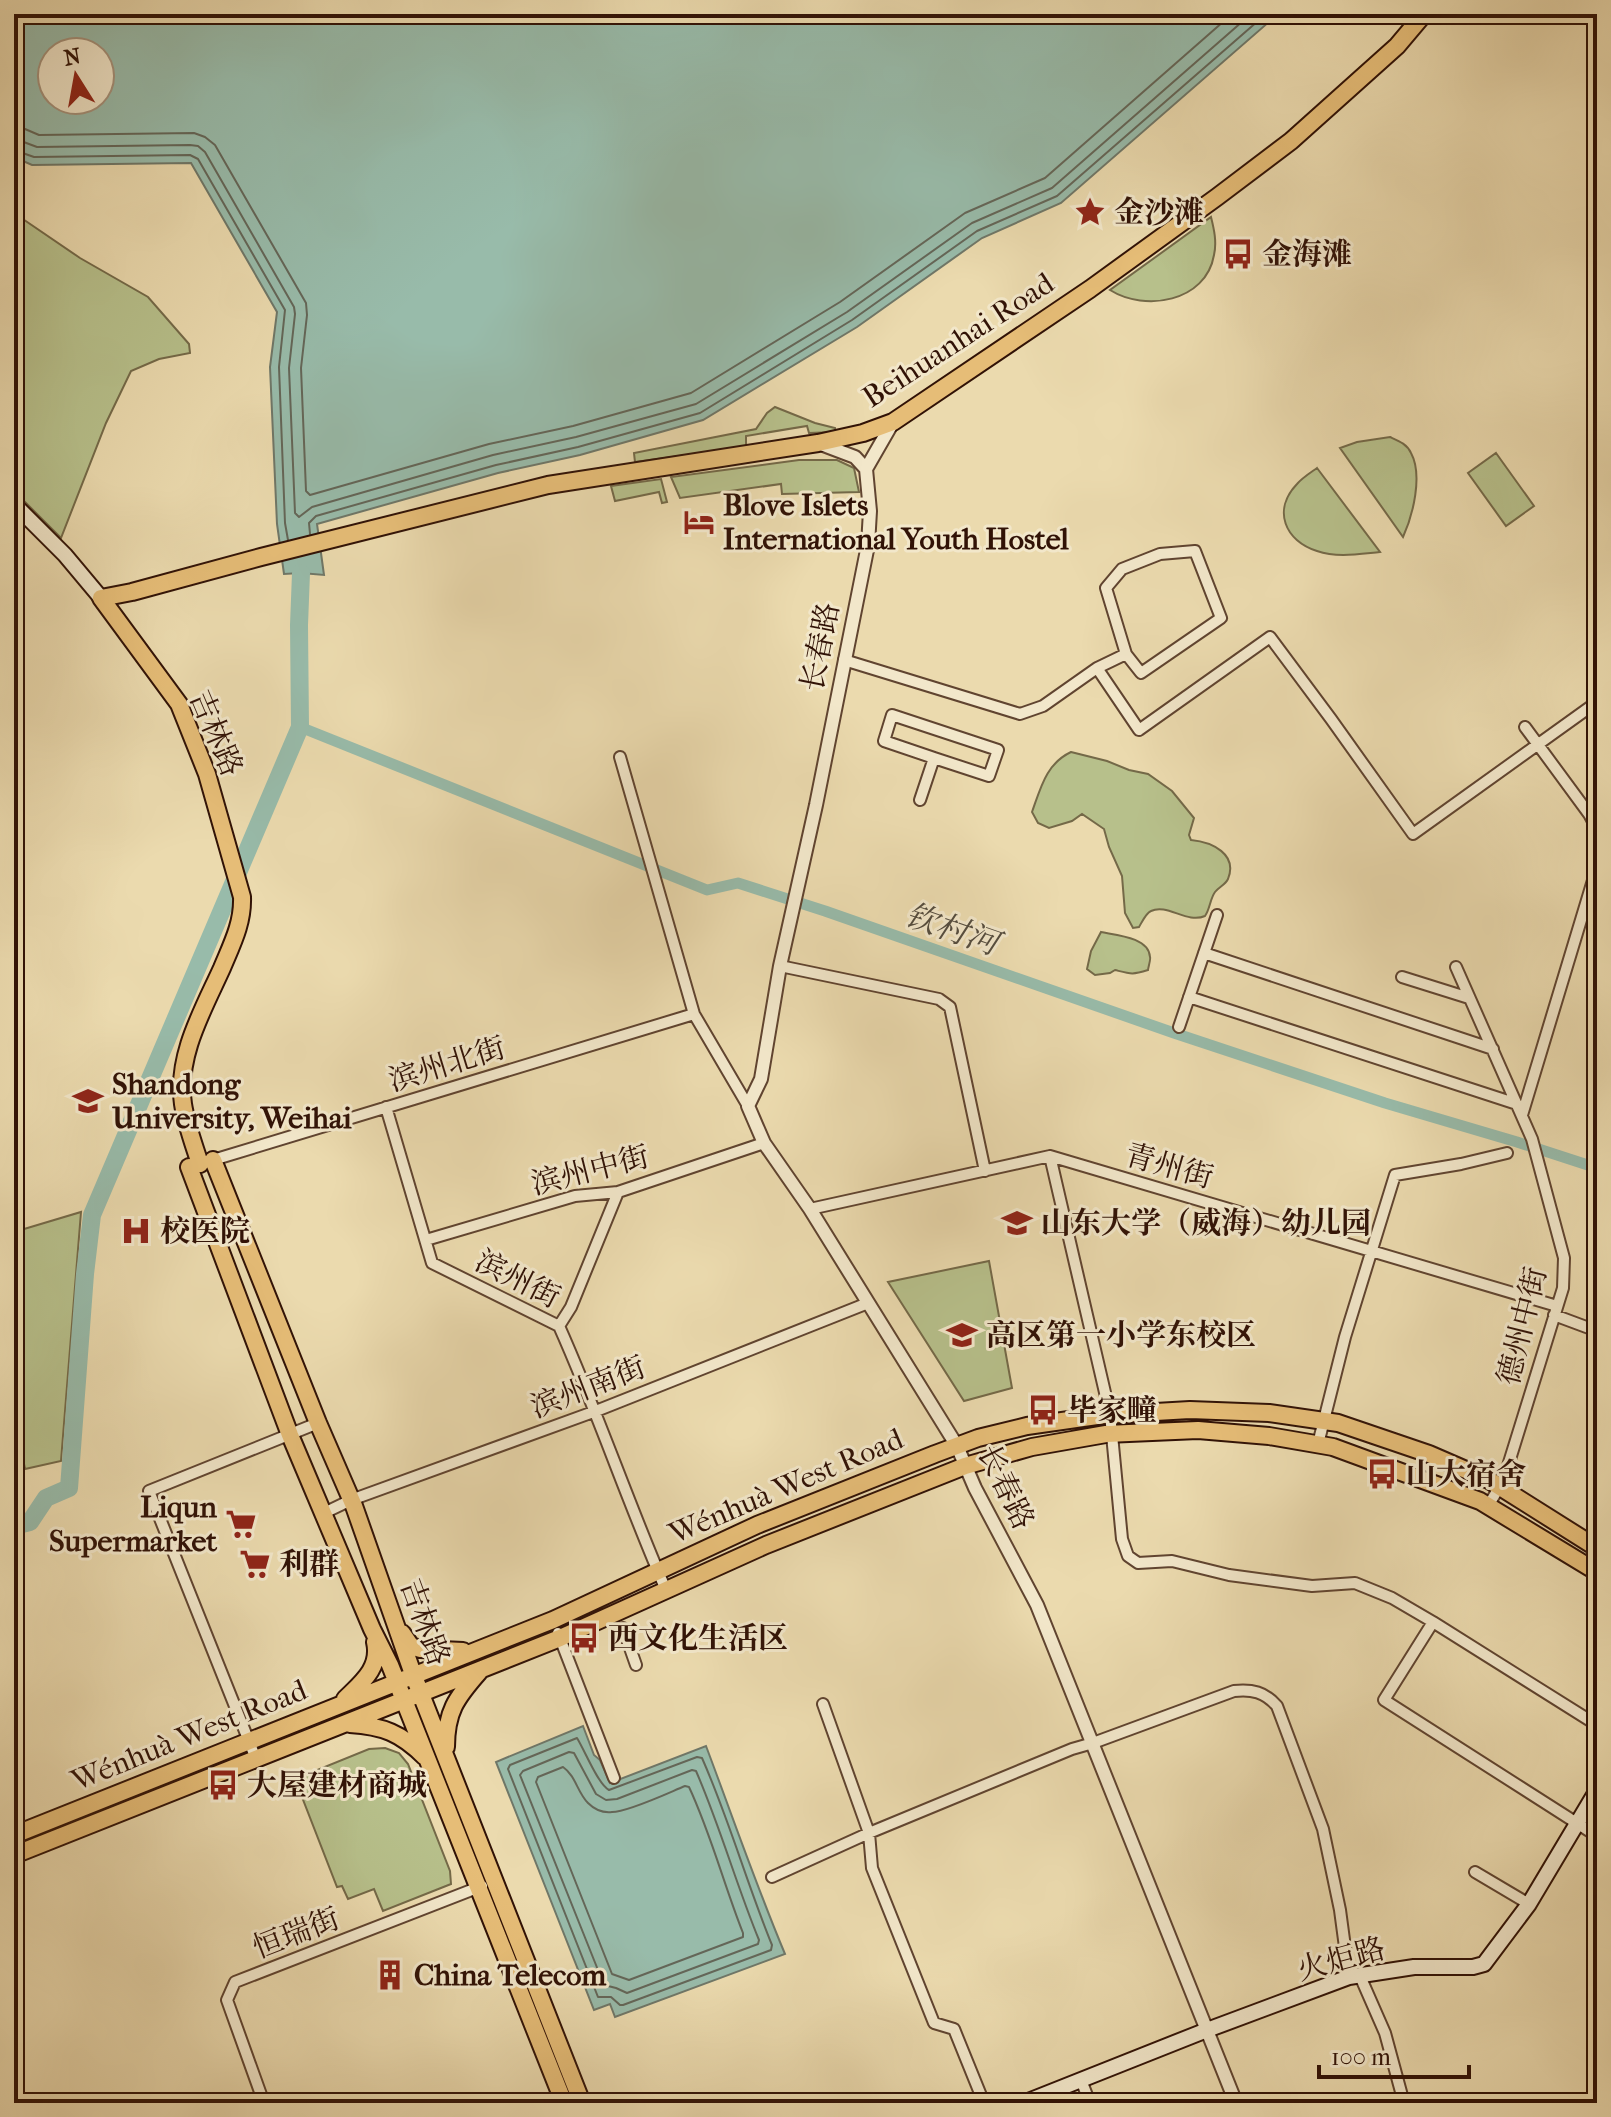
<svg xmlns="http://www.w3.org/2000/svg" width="1611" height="2117" font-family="'IM FELL French Canon','Noto Serif SC',serif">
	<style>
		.green { fill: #b7c08b; stroke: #746948; stroke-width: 2 }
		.water { fill: #98bbaa; stroke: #6f7768; stroke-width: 2; fill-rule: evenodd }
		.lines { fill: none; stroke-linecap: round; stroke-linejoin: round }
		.shore { stroke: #646658; stroke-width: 2 }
		.canal { stroke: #98bbaa; stroke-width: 11 }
		.river { stroke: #98bbaa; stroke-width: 18 }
		.minor-casing { stroke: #604430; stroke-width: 14 }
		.tertiary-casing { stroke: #604430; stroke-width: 16 }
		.secondary-casing { stroke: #311206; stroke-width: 18 }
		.primary-casing { stroke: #311206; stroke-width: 20 }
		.minor { stroke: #f2e7ca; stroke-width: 10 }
		.tertiary { stroke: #f2e7ca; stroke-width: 12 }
		.secondary { stroke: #f2e7ca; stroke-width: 14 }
		.primary { stroke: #e6bd77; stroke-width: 16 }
		.labels { text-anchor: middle; stroke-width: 6; stroke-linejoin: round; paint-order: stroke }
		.poi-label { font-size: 30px; font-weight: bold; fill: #311206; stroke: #f2e7ca; text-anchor: start }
		.street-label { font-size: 30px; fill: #311206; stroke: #f2e7ca }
		.water-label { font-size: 32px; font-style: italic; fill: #554d3f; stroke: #f2e7ca }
	</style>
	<rect width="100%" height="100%" fill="#ebdaae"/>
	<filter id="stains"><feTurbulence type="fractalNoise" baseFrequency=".0025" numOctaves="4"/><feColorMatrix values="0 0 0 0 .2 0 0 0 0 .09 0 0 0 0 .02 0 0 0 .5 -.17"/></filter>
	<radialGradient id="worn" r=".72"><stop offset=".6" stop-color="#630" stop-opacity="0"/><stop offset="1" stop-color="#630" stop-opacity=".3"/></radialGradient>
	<path class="green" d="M14 213 80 258 148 297 189 344 190 353 159 359 131 371 106 423 61 538 14 491Z
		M1211 217C1214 229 1217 242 1214 255 1206 302 1145 312 1110 290Z
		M775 407 815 423 835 428V432L809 433 807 426 746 436V447L635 462 634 453 756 429 767 413Z
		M1390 437C1399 441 1407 444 1411 453 1423 475 1413 515 1403 537L1340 448 1357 442Z
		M1496 453 1534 506 1506 526 1468 473Z
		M799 460H837L854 468 859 492 782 494 781 484 680 498 671 477Z
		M1317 468 1380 552C1359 554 1337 558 1317 551 1285 541 1272 510 1297 484 1302 478 1310 473 1317 468Z
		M661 479 667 502 662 503 659 492 615 501 611 486Z
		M1071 752 1107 761 1129 770 1148 774 1172 791 1194 818 1189 835 1191 840C1212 842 1238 854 1228 879 1225 885 1219 887 1215 892 1210 899 1210 909 1205 916 1187 924 1167 903 1151 911 1146 913 1142 922 1139 927L1133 928 1125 913 1122 876 1109 847 1104 829 1082 814 1072 821 1049 828 1038 823 1032 812C1041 787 1046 764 1071 752Z
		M1101 932C1115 935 1149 937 1150 957 1151 959 1148 968 1148 970 1132 975 1131 974 1115 970L1110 973 1095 975 1087 969 1091 951Z
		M81 1212 61 1461 25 1469 14 1413V1232Z
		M989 1261 1012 1388 964 1401 888 1282Z
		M385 1748 399 1753 408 1764 450 1871 451 1884 383 1911 374 1889 348 1899 342 1886 337 1887 295 1779 369 1749Z"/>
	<path class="water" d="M14 14H1278L1061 203 982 238 857 327 703 420 580 455 498 473 317 524 324 575 301 573 284 574 277 524 270 367 277 312 191 163 32 165 14 157ZM52 52H100V100H52Z
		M583 1726 594 1755 600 1760 610 1783 706 1746C732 1815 756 1885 785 1954L615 2017 610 2004 594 2010 496 1762Z"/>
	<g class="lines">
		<path class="shore" d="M14 128 25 129 39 135 194 133 205 137 215 145 306 303 307 315 301 368 306 491 310 495 489 444 573 426 691 393 840 302 965 213 1045 178 1232 14
			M14 140 21 141 37 147 190 145 198 146 205 152 294 307 295 314 289 368 295 513 299 517 312 507 493 455 576 437 696 404 847 312 972 223 1052 188 1251 14
			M14 150 34 157 190 155 198 159 285 310 279 367 285 523 288 540
			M310 534 309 523 316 516 496 465 578 447 700 413 852 320 977 231 1057 196 1266 14
			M577 1738C585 1751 598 1784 609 1790L697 1757 702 1758C729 1819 747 1884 772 1945L771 1950 623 2005H620L611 1997H598L508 1769 510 1765Z
			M569 1752 574 1753 596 1794 606 1800 617 1799 692 1770 696 1771C720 1826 736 1884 759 1940L758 1944 627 1993 616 1988 604 1985 520 1775 523 1771Z
			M563 1767C576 1776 577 1792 588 1803 594 1809 603 1813 612 1812 628 1812 668 1793 685 1786L689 1787C711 1834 724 1885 743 1933V1937L629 1980 612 1974 536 1782 538 1777Z"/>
		<path class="canal" d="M300 727 707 890 738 883 825 911 1174 1033 1385 1103 1517 1142 1597 1168"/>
		<path class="river" d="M14 1526 30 1522 46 1498 69 1488 85 1274 92 1215 300 727 299 625 301 573"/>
		<g class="minor-casing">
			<path id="minor" d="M844 660 1020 714 1043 706 1097 668 1139 730 1270 637 1331 719 1413 834 1597 702
				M1097 668 1126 654 1141 673 1221 618 1195 551 1160 554 1122 569 1106 588 1126 654
				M1525 727 1589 814 1597 829
				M620 757 694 1014 748 1106
				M920 800 934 758 884 741 892 715 998 750 989 776 934 758
				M1204 953 1493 1049
				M780 966 939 999 950 1007 985 1171
				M1456 967 1532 1139 1564 1258 1563 1288 1507 1469 1500 1486 1488 1506
				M1402 977 1469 998
				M1189 997 1517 1104
				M1179 1027 1217 915
				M386 1107 432 1263 559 1326C598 1413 628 1503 666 1590
				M1522 1115 1597 867
				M1050 1156 1110 1414 1122 1539 1128 1556 1138 1563 1172 1561 1229 1575 1312 1586 1355 1583 1392 1598 1433 1622 1597 1725
				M213 1160 694 1014
				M810 1209 1050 1156 1557 1306
				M426 1240 575 1196 618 1192 764 1143
				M1554 1315 1597 1331
				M559 1326 571 1307 618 1192
				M1318 1444 1345 1337 1395 1175 1461 1164 1507 1153
				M324 1513 351 1500 596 1411 868 1303
				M1433 1622 1384 1700 1597 1836
				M623 1628 636 1665
				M558 1633 614 1778
				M823 1704 869 1833 872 1868 934 2023 954 2029 984 2103
				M256 1759 149 1491 318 1423
				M1475 1872 1529 1904
				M772 1877 869 1833 1072 1749 1093 1743 1234 1691C1252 1689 1265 1692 1277 1706L1323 1829 1340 1910 1349 1977
				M1360 1976 1385 2033 1404 2103
				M1081 2080 1090 2103
				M264 2103 227 2000 235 1982 482 1886"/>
		</g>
		<g class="tertiary-casing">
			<path id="tertiary" d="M893 422 866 469 870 511 868 545 816 805 780 966 761 1079 748 1106 764 1143 810 1209 957 1446 975 1488 1037 1605 1236 2103
				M818 443 855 457 866 469"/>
		</g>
		<g class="secondary-casing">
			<path id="secondary" d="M14 504 65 555 101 598
				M1023 2103 1207 2030 1349 1977 1414 1967H1473L1484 1964 1529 1904 1597 1790"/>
		</g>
		<g class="primary-casing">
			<path id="primary" d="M213 1160 318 1423 354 1506 413 1674 582 2103
				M200 1164C194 1145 186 1124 183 1104 176 1056 203 1010 222 968 232 944 243 923 242 897L207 774 179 704 101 598 132 592 261 557 548 485 818 443 863 433 893 422 1090 289 1217 197 1291 141 1397 46 1424 14
				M189 1167 290 1435 372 1629 390 1665 564 2103
				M402 1633 411 1646 420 1649 463 1651
				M345 1699C361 1683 381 1668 375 1642
				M350 1724C383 1726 401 1733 425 1757
				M446 1747C446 1712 456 1698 479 1672
				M14 1835 553 1620 757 1525 935 1454 978 1438 1027 1426 1104 1415 1190 1410 1269 1413 1338 1423 1429 1454 1489 1480 1597 1548
				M14 1855 560 1638 766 1545 965 1466 1032 1447 1106 1434 1198 1430 1269 1436 1333 1447 1480 1501 1597 1572"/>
		</g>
		<use href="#minor" class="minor"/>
		<use href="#tertiary" class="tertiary"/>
		<use href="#secondary" class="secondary"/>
		<use href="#primary" class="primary"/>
	</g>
	<defs>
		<g id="sight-bare" transform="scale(2.4)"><path d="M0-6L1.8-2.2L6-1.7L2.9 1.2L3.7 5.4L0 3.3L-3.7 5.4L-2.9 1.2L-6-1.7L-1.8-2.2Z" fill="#8f2418" stroke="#f2e7ca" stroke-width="2.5" paint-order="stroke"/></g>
		<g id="bus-bare" transform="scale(2.4)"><path d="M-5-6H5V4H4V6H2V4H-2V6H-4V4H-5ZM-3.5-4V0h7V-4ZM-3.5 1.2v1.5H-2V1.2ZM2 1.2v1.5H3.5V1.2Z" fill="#8f2418" stroke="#f2e7ca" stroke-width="2.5" paint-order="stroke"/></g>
		<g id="hotel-bare" transform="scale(2.4)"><path d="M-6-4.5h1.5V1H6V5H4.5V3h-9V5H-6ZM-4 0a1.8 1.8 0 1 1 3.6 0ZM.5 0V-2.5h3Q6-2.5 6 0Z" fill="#8f2418" stroke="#f2e7ca" stroke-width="2.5" paint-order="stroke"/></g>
		<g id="university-bare" transform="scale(2.4)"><path d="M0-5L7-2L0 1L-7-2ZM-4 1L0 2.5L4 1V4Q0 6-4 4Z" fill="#8f2418" stroke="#f2e7ca" stroke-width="2.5" paint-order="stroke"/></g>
		<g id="school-bare" transform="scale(2.4)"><path d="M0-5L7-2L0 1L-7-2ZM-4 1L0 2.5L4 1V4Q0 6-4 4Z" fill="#8f2418" stroke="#f2e7ca" stroke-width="2.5" paint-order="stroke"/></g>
		<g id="hospital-bare" transform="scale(2.4)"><path d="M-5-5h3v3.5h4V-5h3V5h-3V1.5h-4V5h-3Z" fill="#8f2418" stroke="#f2e7ca" stroke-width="2.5" paint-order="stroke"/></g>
		<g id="supermarket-bare" transform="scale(2.4)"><path d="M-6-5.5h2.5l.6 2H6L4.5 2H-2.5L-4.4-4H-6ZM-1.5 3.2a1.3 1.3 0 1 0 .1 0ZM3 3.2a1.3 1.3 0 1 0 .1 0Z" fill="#8f2418" stroke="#f2e7ca" stroke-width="2.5" paint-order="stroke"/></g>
		<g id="building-bare" transform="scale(2.4)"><path d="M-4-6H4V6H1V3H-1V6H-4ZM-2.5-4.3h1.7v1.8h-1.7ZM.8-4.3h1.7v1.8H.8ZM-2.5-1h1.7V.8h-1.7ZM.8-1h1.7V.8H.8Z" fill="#8f2418" stroke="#f2e7ca" stroke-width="2.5" paint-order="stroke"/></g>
	</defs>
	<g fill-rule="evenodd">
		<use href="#sight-bare" x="1090" y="212"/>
		<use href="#bus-bare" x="1238" y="254"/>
		<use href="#hotel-bare" x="699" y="522"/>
		<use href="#university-bare" x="88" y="1101"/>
		<use href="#school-bare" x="1017" y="1223"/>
		<use href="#hospital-bare" x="136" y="1231"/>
		<use href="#school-bare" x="962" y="1335"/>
		<use href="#bus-bare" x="1043" y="1410"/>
		<use href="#bus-bare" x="1382" y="1474"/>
		<use href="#supermarket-bare" x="241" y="1524"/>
		<use href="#supermarket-bare" x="255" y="1564"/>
		<use href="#bus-bare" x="584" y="1638"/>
		<use href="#bus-bare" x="223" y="1785"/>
		<use href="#building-bare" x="390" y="1975"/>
	</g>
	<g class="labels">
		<g class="poi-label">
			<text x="1114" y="222">金沙滩</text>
			<text x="1262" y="264">金海滩</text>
			<text x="723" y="515">Blove Islets<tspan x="723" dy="34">International Youth Hostel</tspan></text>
			<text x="112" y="1094">Shandong<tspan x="112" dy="34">University, Weihai</tspan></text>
			<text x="1041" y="1233">山东大学（威海）幼儿园</text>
			<text x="160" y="1241">校医院</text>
			<text x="986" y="1345">高区第一小学东校区</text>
			<text x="1067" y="1420">毕家疃</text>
			<text x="1406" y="1484">山大宿舍</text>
			<text x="217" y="1517" text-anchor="end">Liqun<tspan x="217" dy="34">Supermarket</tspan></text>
			<text x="279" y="1574">利群</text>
			<text x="608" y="1648">西文化生活区</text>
			<text x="247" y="1795">大屋建材商城</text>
			<text x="414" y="1985">China Telecom</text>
		</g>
		<g class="street-label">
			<text transform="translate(958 340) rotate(-33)" y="10">Beihuanhai Road</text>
			<text transform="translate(820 647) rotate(-79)" y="10">长春路</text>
			<text transform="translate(216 733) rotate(67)" y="10">吉林路</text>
			<text transform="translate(447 1064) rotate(-17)" y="10">滨州北街</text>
			<text transform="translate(1169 1166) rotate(16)" y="10">青州街</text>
			<text transform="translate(590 1170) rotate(-14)" y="10">滨州中街</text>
			<text transform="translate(518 1279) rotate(27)" y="10">滨州街</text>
			<text transform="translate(1522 1326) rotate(-76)" y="10">德州中街</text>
			<text transform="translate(588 1387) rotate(-21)" y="10">滨州南街</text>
			<text transform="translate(786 1486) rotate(-23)" y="10">Wénhuà West Road</text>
			<text transform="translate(1006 1487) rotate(64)" y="10">长春路</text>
			<text transform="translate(425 1622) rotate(70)" y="10">吉林路</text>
			<text transform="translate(189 1735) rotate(-22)" y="10">Wénhuà West Road</text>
			<text transform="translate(296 1933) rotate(-21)" y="10">恒瑞街</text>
			<text transform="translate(1341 1959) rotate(-15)" y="10">火炬路</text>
		</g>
		<g class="water-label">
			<text transform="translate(952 929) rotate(19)" y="11">钦村河</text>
		</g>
	</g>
	<rect width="1611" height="2117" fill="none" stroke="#ebdaae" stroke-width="48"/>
	<rect x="16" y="16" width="1579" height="2085" fill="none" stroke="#311206" stroke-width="4"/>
	<rect x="24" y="24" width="1563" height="2069" fill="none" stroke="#311206" stroke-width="2"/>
	<g transform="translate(76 76) rotate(349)"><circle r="38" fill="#f2e7ca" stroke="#a5927c" stroke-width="2"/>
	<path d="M0-6L14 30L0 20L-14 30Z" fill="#8f2418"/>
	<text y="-12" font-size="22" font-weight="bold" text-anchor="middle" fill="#311206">N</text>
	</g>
	<path d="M1319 2065v12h150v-12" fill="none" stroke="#311206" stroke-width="4"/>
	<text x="1331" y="2065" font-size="24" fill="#311206" stroke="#f2e7ca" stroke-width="6" paint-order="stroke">100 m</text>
	<rect width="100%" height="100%" filter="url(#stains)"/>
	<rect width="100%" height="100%" fill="url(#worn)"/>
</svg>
